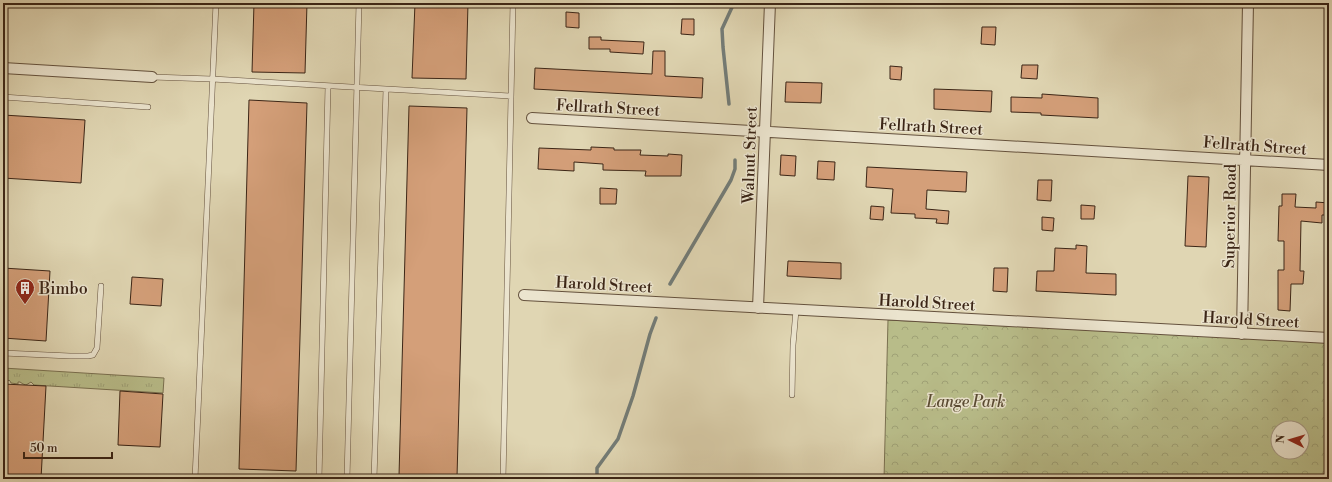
<svg xmlns="http://www.w3.org/2000/svg" width="1332" height="482" font-family="'Libre Bodoni',serif">
	<style>
		.grass { fill: url(#grass-tufts); stroke: #7a7050 }
		.park { fill: url(#park-crowns); stroke: #7a7050; fill-rule: evenodd }
		.lines { fill: none; stroke-linecap: round; stroke-linejoin: round }
		.stream { stroke: #737c77; stroke-width: 3.5 }
		.building { fill: #d49f79; stroke: #3b2516 }
		.service-casing { stroke: #64513d; stroke-width: 6 }
		.minor-casing { stroke: #64513d; stroke-width: 12 }
		.service { stroke: #ebe4ce; stroke-width: 5 }
		.minor { stroke: #ebe4ce; stroke-width: 10 }
		.labels { text-anchor: middle; stroke-width: 3; stroke-linejoin: round; paint-order: stroke }
		.street-label { font-size: 16px; fill: #3b2516; stroke: #ebe4ce }
		.poi-label { font-size: 16px; fill: #3b2516; stroke: #ebe4ce; text-anchor: start }
		.park-label { font-size: 16px; font-style: italic; fill: #5a4b33; stroke: #ebe4ce }
	</style>
	<defs>
		<pattern id="grass-tufts" width="24" height="20" patternUnits="userSpaceOnUse"><rect width="24" height="20" fill="#b8bc89"/><path d="M3 7l-1-3M5 7V3M7 7l1-3M15 17l-1-3M17 17v-4M19 17l1-3" fill="none" stroke="#9fa176"/></pattern>
		<pattern id="park-crowns" width="20" height="18" patternUnits="userSpaceOnUse"><rect width="20" height="18" fill="#b8bc89"/><path d="M2 6a3 3 0 1 1 6 0M12 15a3 3 0 1 1 6 0" fill="none" stroke="#9fa176"/></pattern>
	</defs>
	<rect width="100%" height="100%" fill="#e0d6b3"/>
	<filter id="stains"><feTurbulence type="fractalNoise" baseFrequency=".005" numOctaves="4"/><feColorMatrix values="0 0 0 0 .2 0 0 0 0 .09 0 0 0 0 .02 0 0 0 .5 -.17"/></filter>
	<radialGradient id="worn" r=".72"><stop offset=".6" stop-color="#630" stop-opacity="0"/><stop offset="1" stop-color="#630" stop-opacity=".3"/></radialGradient>
	<path class="grass" d="M3 368 164 378 163 393 34 385 31 382 26 385 23 384 20 382H18V384L11 383 10 381 9 380 6 383H3Z"/>
	<path class="park" d="M888 320 1329 342V479H884ZM1278 428H1302V452H1278Z"/>
	<g class="lines">
		<path class="stream" d="M729 104 723 47 722 29 734 3
			M670 284 731 180 735 169V160
			M597 479V468L618 439 633 396 650 334 656 318"/>
	</g>
	<path class="building" d="M254 3H307L305 73 252 72Z
		M415 3H468L466 79 412 78Z
		M566 12 579 13V28L566 27Z
		M682 19H694V35L681 34Z
		M982 27H996L995 45 981 44Z
		M589 37H601V40L644 42 643 54 610 52V49H589Z
		M653 51H665V76L703 78 702 98 534 89 535 68 652 74Z
		M1022 65H1038L1037 79 1021 78Z
		M890 66 902 67 901 80 890 79Z
		M786 82 822 83 821 103 785 102Z
		M934 89 992 91 991 112 934 109Z
		M1042 94 1098 98V118L1041 115V113L1011 112V97L1042 98Z
		M249 100 307 103 296 471 239 469Z
		M409 106 467 108 457 477 399 476Z
		M3 115 85 120 81 183 3 178Z
		M591 147 614 148V150H641L640 155 668 156V154L682 155 681 176H645L646 171 603 170V164L574 162V171L538 169 539 148 591 150Z
		M781 155 796 156 795 176 780 175Z
		M818 161 835 162 834 180 817 179Z
		M867 167 967 172 966 192 927 190 926 209 949 211 948 224 936 223 937 219 915 218V214L891 213 893 189 866 187Z
		M1188 176 1209 177 1206 247 1185 246Z
		M1038 180H1052L1051 201 1037 200Z
		M600 188 617 189 616 204H600Z
		M1282 194H1296L1295 207 1316 208V202L1329 203V215H1322V223L1301 221 1300 271H1304L1303 284H1291L1290 311 1278 310V270H1284V241H1278L1279 206H1282Z
		M1081 205 1095 206 1094 219H1081Z
		M871 206 884 207 883 220 870 219Z
		M1042 217 1054 218 1053 231 1042 230Z
		M1076 245 1087 246 1086 273 1116 274V295L1036 291 1037 271H1054L1055 248 1076 249Z
		M788 261 841 263V279L787 276Z
		M3 268 50 271 46 341 3 338Z
		M994 268H1008L1007 292 993 291Z
		M132 277 163 279 161 306 130 304Z
		M3 384 46 386 41 479H3Z
		M120 391 163 394 160 447 118 445Z"/>
	<g class="lines">
		<g class="service-casing">
			<path id="service" d="M152 77 212 79 511 96
				M3 97 148 107
				M3 353 70 356H88L93 355 97 348 101 286
				M792 395 793 345 796 310
				M196 477 264 479
				M195 479 216 3
				M319 479 328 86
				M347 479 359 3
				M374 479 386 89
				M503 479 513 3"/>
		</g>
		<g class="minor-casing">
			<path id="minor" d="M3 68 152 77
				M532 118 1329 165
				M524 295 1329 338
				M758 308 770 3
				M1242 334 1248 3"/>
		</g>
		<use href="#service" class="service"/>
		<use href="#minor" class="minor"/>
	</g>
	<defs>
		<g id="building-pin" transform="scale(1)"><path d="M0 17L-7.5 6A9.5 9.5 0 1 1 7.5 6Z" fill="#8f2418" stroke="#ebe4ce"/><path d="M-4-6H4V6H1V3H-1V6H-4ZM-2.5-4.3h1.7v1.8h-1.7ZM.8-4.3h1.7v1.8H.8ZM-2.5-1h1.7V.8h-1.7ZM.8-1h1.7V.8H.8Z" fill="#fff"/></g>
	</defs>
	<g fill-rule="evenodd">
		<use href="#building-pin" x="25" y="288"/>
	</g>
	<g class="labels">
		<g class="street-label">
			<text transform="translate(608 107) rotate(3)" y="6">Fellrath Street</text>
			<text transform="translate(931 126) rotate(3)" y="6">Fellrath Street</text>
			<text transform="translate(1255 145) rotate(4)" y="6">Fellrath Street</text>
			<text transform="translate(749 155) rotate(-88)" y="6">Walnut Street</text>
			<text transform="translate(1229 216) rotate(-89)" y="6">Superior Road</text>
			<text transform="translate(604 284) rotate(3)" y="6">Harold Street</text>
			<text transform="translate(927 302) rotate(3)" y="6">Harold Street</text>
			<text transform="translate(1251 319) rotate(3)" y="6">Harold Street</text>
		</g>
		<g class="poi-label">
			<text x="39" y="294">Bimbo</text>
		</g>
		<g class="park-label">
			<text x="966" y="407">Lange Park</text>
		</g>
	</g>
	<rect width="1332" height="482" fill="none" stroke="#e0d6b3" stroke-width="16"/>
	<rect x="4" y="4" width="1324" height="474" fill="none" stroke="#3b2516" stroke-width="2"/>
	<rect x="8" y="8" width="1316" height="466" fill="none" stroke="#3b2516"/>
	<g transform="translate(1290 440) rotate(275)"><circle r="19" fill="#ebe4ce" stroke="#a59884"/>
	<path d="M0-3L7 15L0 10L-7 15Z" fill="#8f2418"/>
	<text y="-6" font-size="11" font-weight="bold" text-anchor="middle" fill="#3b2516">N</text>
	</g>
	<path d="M24 452v6h88v-6" fill="none" stroke="#3b2516" stroke-width="2"/>
	<text x="30" y="452" font-size="12" fill="#3b2516" stroke="#ebe4ce" stroke-width="3" paint-order="stroke">50 m</text>
	<rect width="100%" height="100%" filter="url(#stains)"/>
	<rect width="100%" height="100%" fill="url(#worn)"/>
</svg>
